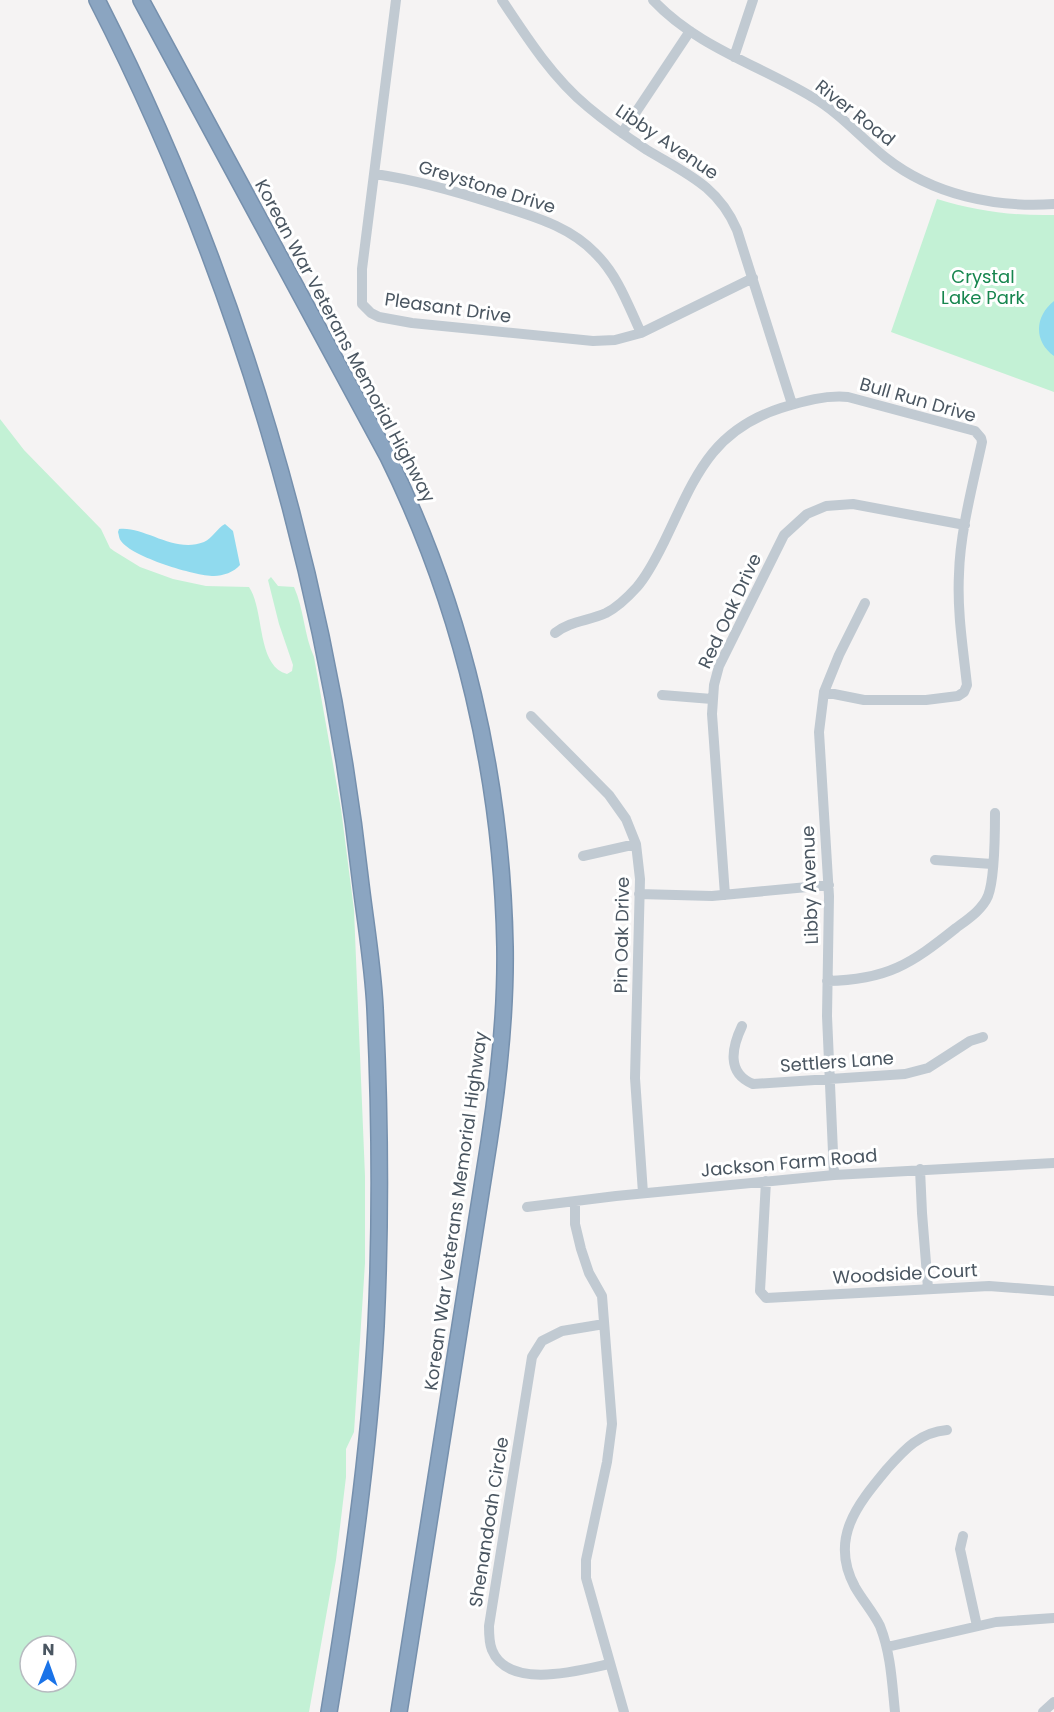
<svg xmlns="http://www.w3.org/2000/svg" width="1054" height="1712" font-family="Poppins,sans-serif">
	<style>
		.green { fill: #c3f1d5; fill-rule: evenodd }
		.water { fill: #90daee }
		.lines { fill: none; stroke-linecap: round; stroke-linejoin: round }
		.highway-casing { stroke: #7690ad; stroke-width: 18 }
		.minor { stroke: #c1cad2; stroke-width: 10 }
		.highway { stroke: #8ba5c1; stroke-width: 15 }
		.labels { text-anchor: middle; stroke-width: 6; stroke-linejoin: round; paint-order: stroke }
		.street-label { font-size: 18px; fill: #4a5661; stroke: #fff }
		.park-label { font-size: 18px; fill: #17864f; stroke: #fff }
	</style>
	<rect width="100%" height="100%" fill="#f5f3f3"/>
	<path class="green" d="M937 199C976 211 1013 216 1054 215V392L891 332Z
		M0 419 24 450 101 529 110 548 114 551 140 567 173 579 206 586 249 587C265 611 256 665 287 674L292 671 293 665 279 624 268 580 271 577 278 586 294 587C304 609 304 635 314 657L341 809 354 910 365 1176V1263L354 1432 346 1449V1477L336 1560 309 1712H0ZM30 1646H66V1682H30Z"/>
	<path class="water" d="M1054 301V356C1033 341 1035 316 1054 301Z
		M225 524 233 531 240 565C234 572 223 576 214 576 195 576 132 557 121 541 119 539 119 535 118 532L119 529C145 526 174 554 204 542 213 538 217 528 225 524Z"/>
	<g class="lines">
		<g class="highway-casing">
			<path id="highway" d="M97 0C237 274 327 579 361 885 366 926 373 967 375 1008 380 1113 381 1220 376 1326 369 1456 350 1584 329 1712
				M141 0 388 457C463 609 502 778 505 947 506 1013 499 1077 489 1142L399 1712"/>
		</g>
		<path class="minor" d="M396 0 362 269V304L371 313 379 317 412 323 593 341 615 340 641 333 753 278
			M502 0C527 38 553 78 588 107 607 123 627 137 647 150 687 174 718 186 737 230L792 404
			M653 0C697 47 759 65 812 97 840 113 861 138 886 158 933 195 996 208 1054 204
			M734 57 753 0
			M622 133 690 31
			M375 174C416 180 455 191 495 204 531 216 569 225 596 254 618 276 628 305 641 333
			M555 633C570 621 588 621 606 613 618 607 628 597 637 587 649 573 657 556 665 540 695 478 710 431 781 408 804 401 825 395 848 397L975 431 981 438 982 442C973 484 960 532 959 574 957 611 963 648 967 685L964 692 958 696 926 700H864L824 692
			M662 695 712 699
			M531 716 609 795 626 819 636 844 640 879 635 1078 643 1193
			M583 856 636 844
			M935 860 992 864
			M639 894 712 896 829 885
			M725 895 712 714 714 685 719 666 784 535 807 514 826 506 853 504 965 525
			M827 981C887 980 911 964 956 928 968 919 982 910 988 896 995 878 995 833 995 813
			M742 1026C732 1047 726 1073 753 1084L905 1074 928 1068 970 1041 983 1037
			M920 1169 922 1213 928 1288
			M834 1175 827 1016 829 896 819 732 824 692 839 655 865 603
			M766 1181 760 1291 766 1298 989 1286 1054 1291
			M575 1201V1224L581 1249 589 1273 602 1296 612 1424 607 1462 586 1560V1578L624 1712
			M527 1207 616 1196 834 1175 1054 1163
			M604 1324 562 1331 542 1341 532 1357 489 1626C489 1634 489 1643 492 1650 508 1690 578 1671 609 1664
			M963 1536 960 1549 977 1626
			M887 1647 996 1622 1054 1618
			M895 1712C892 1683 891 1654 880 1626 873 1612 863 1601 855 1587 829 1539 857 1505 887 1469 904 1450 920 1432 947 1430
			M1043 1712 1054 1702"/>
		<use href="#highway" class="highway"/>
	</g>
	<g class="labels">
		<g class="street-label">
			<text transform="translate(855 113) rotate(38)" y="6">River Road</text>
			<text transform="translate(667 142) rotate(34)" y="6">Libby Avenue</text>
			<text transform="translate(487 187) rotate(17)" y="6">Greystone Drive</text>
			<text transform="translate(448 308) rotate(8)" y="6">Pleasant Drive</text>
			<text transform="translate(345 341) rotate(62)" y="6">Korean War Veterans Memorial Highway</text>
			<text transform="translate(918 400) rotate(16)" y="6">Bull Run Drive</text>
			<text transform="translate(730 611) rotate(-65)" y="6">Red Oak Drive</text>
			<text transform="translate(810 885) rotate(-92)" y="6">Libby Avenue</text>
			<text transform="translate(622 935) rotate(-89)" y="6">Pin Oak Drive</text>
			<text transform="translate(837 1062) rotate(-4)" y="6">Settlers Lane</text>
			<text transform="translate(789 1163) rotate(-5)" y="6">Jackson Farm Road</text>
			<text transform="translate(456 1211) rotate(-82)" y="6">Korean War Veterans Memorial Highway</text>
			<text transform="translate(905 1274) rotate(-3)" y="6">Woodside Court</text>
			<text transform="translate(489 1522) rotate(-81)" y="6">Shenandoah Circle</text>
		</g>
		<g class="park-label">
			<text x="983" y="283">Crystal<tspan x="983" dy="21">Lake Park</tspan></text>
		</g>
	</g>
	<g transform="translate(48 1664) rotate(1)"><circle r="28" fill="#ffffff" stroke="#b7bbc0" stroke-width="1.5"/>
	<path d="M0-4.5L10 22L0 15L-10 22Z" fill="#1a73e8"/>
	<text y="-9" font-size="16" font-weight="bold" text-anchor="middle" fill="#4a5661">N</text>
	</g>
</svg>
